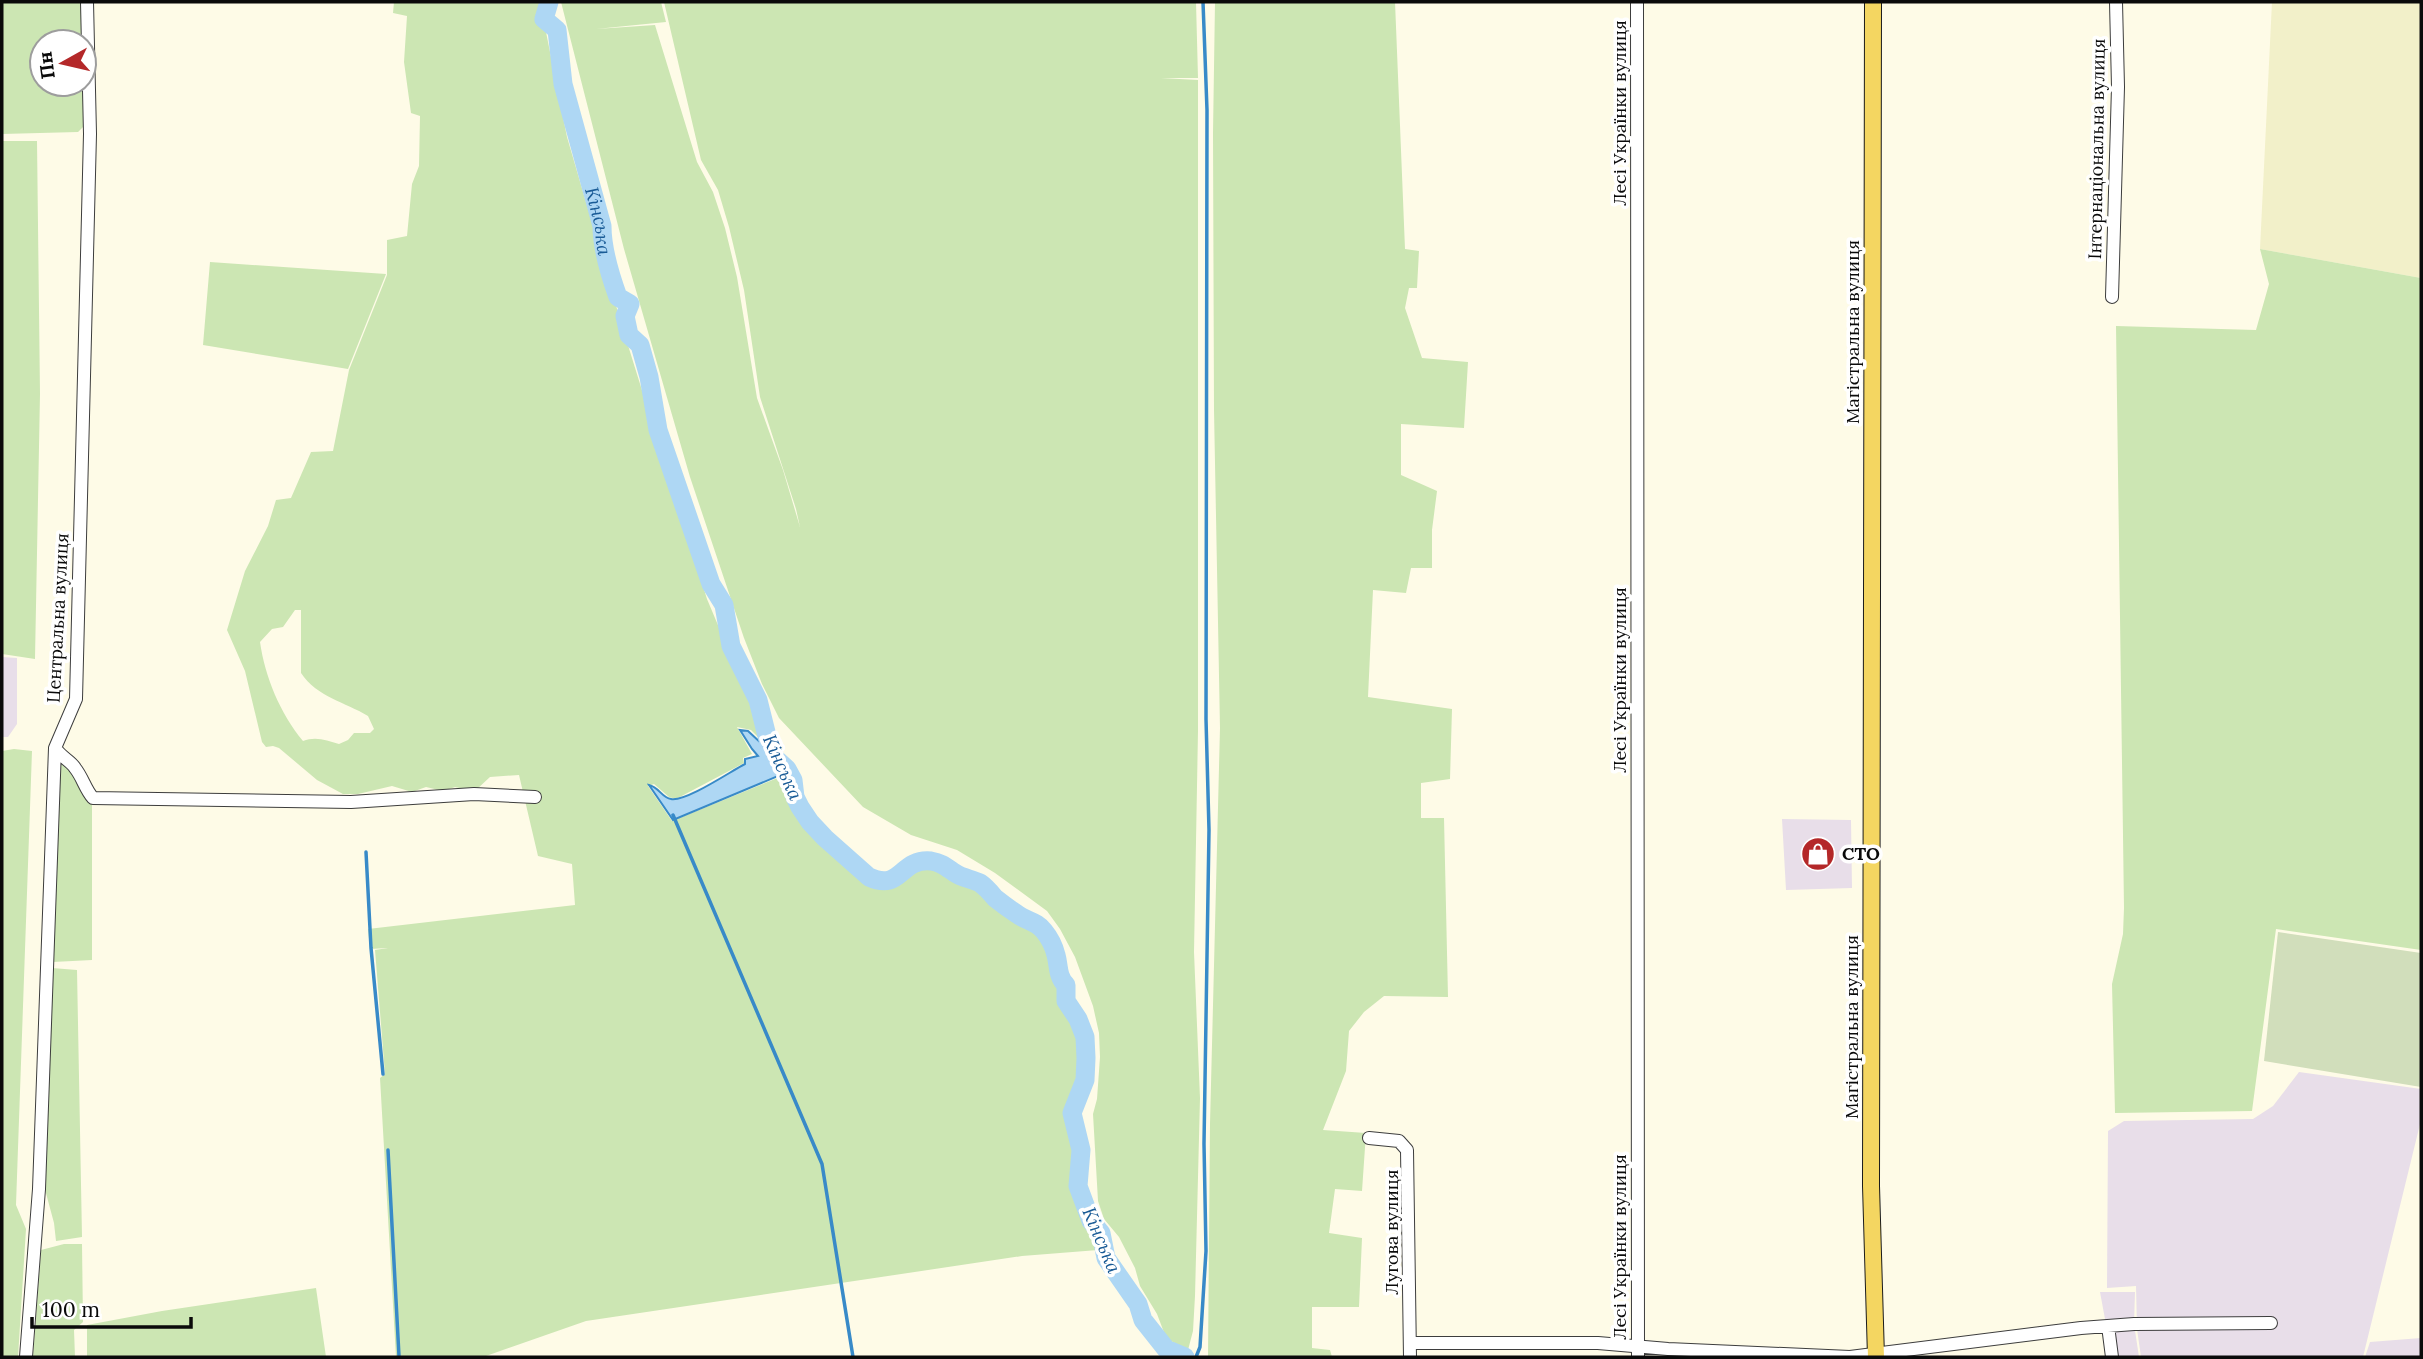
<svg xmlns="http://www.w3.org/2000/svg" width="2423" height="1359" font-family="Lora,serif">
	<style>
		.industrial { fill: #e8dee9 }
		.farmland { fill: #f2f0c9 }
		.green { fill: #cce6b3; fill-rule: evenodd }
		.cemetery { fill: #d1debb }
		.water { fill: #aed7f4; stroke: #388ac8; stroke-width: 2 }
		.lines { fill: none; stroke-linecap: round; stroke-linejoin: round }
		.stream { stroke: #388ac8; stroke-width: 3.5 }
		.river { stroke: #aed7f4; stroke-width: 19 }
		.minor-casing { stroke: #3d3d3d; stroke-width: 14 }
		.major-casing { stroke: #1b1b1b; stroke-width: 18 }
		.minor { stroke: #fff; stroke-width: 12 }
		.major { stroke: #f4d661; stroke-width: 16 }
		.labels { text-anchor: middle; stroke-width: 7; stroke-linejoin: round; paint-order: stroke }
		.street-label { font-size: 18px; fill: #0a0a0a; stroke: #fff }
		.poi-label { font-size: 18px; font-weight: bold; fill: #0a0a0a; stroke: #fff; text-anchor: start }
		.water-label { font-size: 19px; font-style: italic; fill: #195b96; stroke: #fff }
	</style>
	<rect width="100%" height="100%" fill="#fefbe7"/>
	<path class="industrial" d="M2 657 17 658V724L8 737H2Z
		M1782 819 1851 820 1852 888 1786 890Z
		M2299 1072 2421 1089V1120L2363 1357H2141L2137 1329 2136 1286 2107 1288 2108 1131 2124 1121 2253 1119 2273 1106Z
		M2100 1292H2135L2134 1324 2139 1357H2112Z
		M2421 1338V1357H2365L2370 1342Z"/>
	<path class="farmland" d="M2272 2H2421V278L2260 249Z"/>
	<path class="green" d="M2 2H82V42H42V84H83L84 126 78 132 2 134Z
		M394 2H540L567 137 622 326 707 599 759 723 761 740 751 730 737 727 752 754 743 758 744 763 676 799 669 797 654 784 648 786 672 821 785 775 790 779C790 786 789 794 792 801 802 825 853 877 878 886 883 888 889 887 894 887L921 865 939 868 978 889 1042 934 1046 941 1063 1005 1075 1022 1082 1051 1079 1079 1065 1108 1075 1153 1074 1183 1098 1250 1022 1256 586 1321 486 1356 396 1357 380 1078 385 1074 375 950 388 948 370 949 368 929 575 905 572 864 538 856 519 775 490 777 476 790 472 791 455 787 443 791 426 787 412 792 392 786 358 794H343L317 780 279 748 273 746 266 747 262 742 245 671 227 630 245 571 268 526 276 500 291 498 311 452 333 451 349 370 387 275V240L407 236 412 184 419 166 420 116 411 113 404 62 407 16 393 13ZM295 610H301V673C317 697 345 702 368 716L374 729 370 733H354L348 740 339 744C327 740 315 736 303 741 280 713 265 677 260 642L272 629 283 627Z
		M561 2H661L666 22 596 29 655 25 697 162 713 192 725 228 737 277 757 398 783 470 800 527 796 509 760 397 744 290 729 227 718 190 701 160 664 2H1196L1198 78H1161L1198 80V731L1194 952 1200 1098 1195 1296 1193 1331 1188 1350 1169 1340 1165 1335 1157 1314 1140 1286 1135 1268 1119 1237 1104 1219 1098 1201 1093 1114 1097 1099 1100 1057 1099 1033 1093 1006 1075 957 1060 929 1047 911 995 873 957 850 911 835 863 807 779 718 762 684 744 638 690 477 624 249Z
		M1215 2H1395L1405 249 1419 251 1417 288H1409L1405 308 1422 358 1468 362 1464 428 1401 424V475L1437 491 1432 530V568H1411L1406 593 1373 590 1368 697 1452 709 1450 779 1421 783V818H1444L1448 997 1384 996 1364 1012 1349 1031 1346 1071 1323 1130 1366 1133 1362 1191 1335 1189 1329 1233 1362 1238 1359 1307H1312V1348L1330 1350 1332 1357H1208L1210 1124 1220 728 1214 410 1213 133Z
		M2 141H37L40 394 35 659 2 654Z
		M2260 249 2421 278V950L2276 929 2252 1111 2115 1113 2112 984 2123 934 2124 908 2116 326 2256 330 2269 284Z
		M210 262 386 274 348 369 203 345Z
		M14 749 32 751 16 1205 26 1229 18 1357H2V751Z
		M59 763 73 770 92 804V960L53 962Z
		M52 968 77 970 82 1237 56 1241 54 1223 43 1182Z
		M64 1244H82L83 1322 74 1330 75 1357H33L41 1250Z
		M316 1288 326 1357H87V1325L162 1311Z"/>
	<path class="cemetery" d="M2278 932 2421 953V1087L2264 1061Z"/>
	<path class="water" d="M740 730 748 731 762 744 763 737 770 735C774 741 773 746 775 752 778 760 787 764 790 771L673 820 649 785C659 787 662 798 671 799 686 802 731 771 745 764V759L758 756 752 749Z"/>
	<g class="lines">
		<path class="stream" d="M673 815 822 1164 853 1357
			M366 852 371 948 383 1074
			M388 1150 399 1356
			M1196 1357 1200 1347 1206 1251 1204 1144 1209 830 1206 719 1207 110 1203 2"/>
		<path class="river" id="s1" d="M549 2 544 19 557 30 563 84 602 226C602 250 610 275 618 297L630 304 625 316 629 335 640 345 649 377 658 430 711 584 724 605 731 646 758 700 769 744 775 758 787 769 793 780 795 797 800 807 810 822 825 838 869 877C902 892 899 858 931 861 942 863 946 867 955 873 962 878 972 879 980 883 986 887 990 892 995 898 1000 902 1011 910 1017 914 1026 921 1037 921 1044 931 1049 937 1054 947 1056 955 1059 965 1057 976 1066 985V1001L1078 1019 1085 1037 1086 1058 1085 1080 1072 1113 1081 1150 1078 1186 1091 1221 1101 1233 1106 1258 1138 1304 1143 1320 1166 1349 1185 1357"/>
		<g class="minor-casing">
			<path id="minor" d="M1637 2 1638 1357
				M2112 297 2118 87 2116 2
				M55 748C62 758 71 761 75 768 83 778 85 789 93 798L351 802 474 794 535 797
				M1369 1138 1399 1141 1407 1150 1410 1357
				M2108 1326 2112 1357
				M1410 1343H1598L1668 1349 1850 1357 2081 1328 2134 1324 2271 1323
				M26 1357 39 1189 55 748 76 699 90 134 87 2"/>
		</g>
		<g class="major-casing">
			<path id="major" d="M1873 2 1871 1186 1876 1357"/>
		</g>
		<use href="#minor" class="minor"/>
		<use href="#major" class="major"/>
	</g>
	<defs>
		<g id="shop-disc" transform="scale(1.75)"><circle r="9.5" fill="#b42829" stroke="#fff"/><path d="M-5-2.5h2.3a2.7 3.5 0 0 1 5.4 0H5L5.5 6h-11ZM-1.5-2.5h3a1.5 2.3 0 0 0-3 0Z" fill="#fff"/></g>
	</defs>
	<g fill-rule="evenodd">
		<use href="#shop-disc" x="1818" y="854"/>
	</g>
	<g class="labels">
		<g class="street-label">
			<text transform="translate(1620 113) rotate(-90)" y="6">Лесі Українки вулиця</text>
			<text transform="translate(2097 149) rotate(-89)" y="6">Інтернаціональна вулиця</text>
			<text transform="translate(1853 332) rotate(-90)" y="6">Магістральна вулиця</text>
			<text transform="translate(58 618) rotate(-87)" y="6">Центральна вулиця</text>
			<text transform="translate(1620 680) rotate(-90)" y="6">Лесі Українки вулиця</text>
			<text transform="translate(1852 1027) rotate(-90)" y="6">Магістральна вулиця</text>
			<text transform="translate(1392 1232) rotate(-90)" y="6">Лугова вулиця</text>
			<text transform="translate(1620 1247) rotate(-90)" y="6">Лесі Українки вулиця</text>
		</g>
		<g class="poi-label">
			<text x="1842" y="860">СТО</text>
		</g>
		<g class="water-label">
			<text dy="7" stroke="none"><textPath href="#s1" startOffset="231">Кінська</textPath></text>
			<text transform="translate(783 767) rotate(66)" y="7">Кінська</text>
			<text transform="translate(1102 1240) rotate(67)" y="7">Кінська</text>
		</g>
	</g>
	<rect width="2423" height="1359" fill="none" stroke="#0a0a0a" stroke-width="7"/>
	<g transform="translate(63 63) rotate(262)"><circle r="33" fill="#ffffff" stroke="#9d9d9d" stroke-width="2"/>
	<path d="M0-5L12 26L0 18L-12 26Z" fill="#b42829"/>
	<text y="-10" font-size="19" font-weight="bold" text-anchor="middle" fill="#0a0a0a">Пн</text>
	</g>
	<path d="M32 1317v10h159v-10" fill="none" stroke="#0a0a0a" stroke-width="3.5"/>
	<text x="42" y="1317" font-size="21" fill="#0a0a0a" stroke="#ffffff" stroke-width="5" paint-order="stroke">100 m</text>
</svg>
